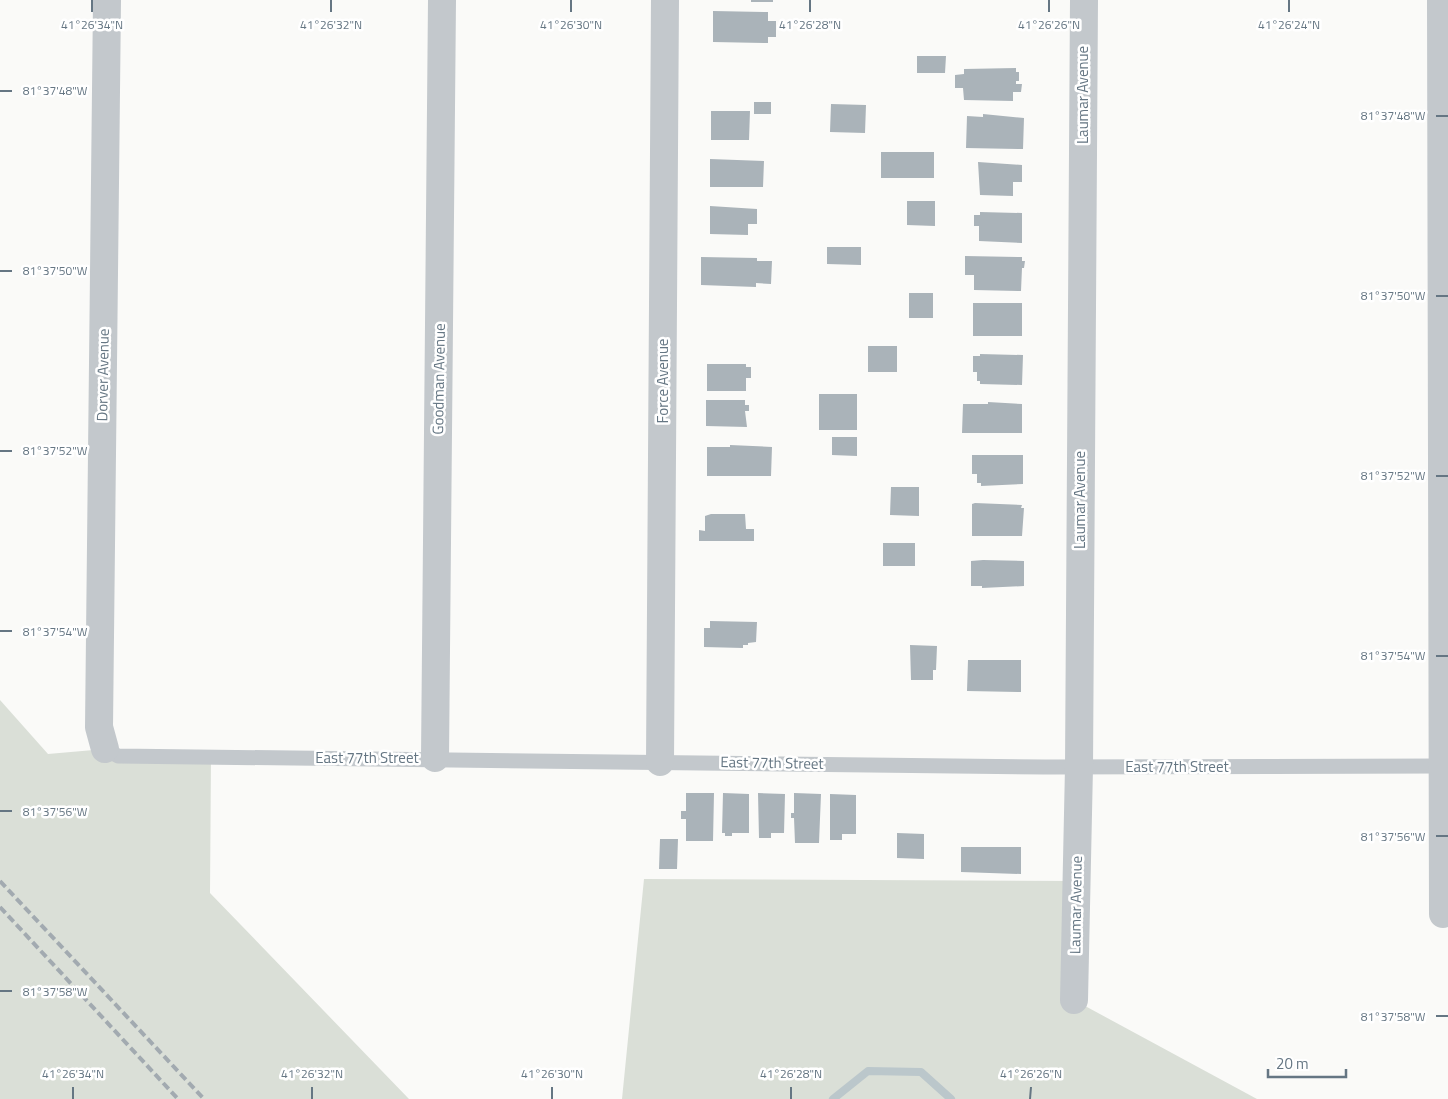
<svg xmlns="http://www.w3.org/2000/svg" width="1448" height="1099" font-family="'Titillium Web',sans-serif">
	<style>
		.green { fill: #dadfd7 }
		.lines { fill: none; stroke-linecap: round; stroke-linejoin: round }
		.stream { stroke: #bbc7cb; stroke-width: 8 }
		.building { fill: #aab3b9 }
		.lane { stroke: #c3c8cc; stroke-width: 15 }
		.street { stroke: #c3c8cc; stroke-width: 28 }
		.rail { stroke: #a2aab0; stroke-width: 4; stroke-dasharray: 8 4; stroke-linecap: butt }
		.ticks { fill: none; stroke: #657683; stroke-width: 2 }
		.labels { text-anchor: middle; stroke-width: 5; stroke-linejoin: round; paint-order: stroke }
		.street-label { font-size: 15px; fill: #657683; stroke: #fff }
		.ticks-label { font-size: 12px; text-anchor: middle; fill: #657683; stroke: #fff; stroke-width: 5; stroke-linejoin: round; paint-order: stroke }
	</style>
	<rect width="100%" height="100%" fill="#fafaf8"/>
	<path class="green" d="M0 700 48 754 105 749 211 756 210 893 409 1099H0Z
		M644 879 1076 881 1074 1000 1257 1099H622Z"/>
	<g class="lines">
		<path class="stream" d="M833 1099 868 1071 921 1072 951 1099"/>
	</g>
	<path class="building" d="M751 0H773V2H751Z
		M713 11 768 12V21H776V37H768V43L713 42Z
		M917 56H946L945 73H917Z
		M1016 68V72H1019V81H1016V84H1022L1021 92H1013V101L964 100 963 88H955V75L964 74V69Z
		M754 102H771V114H754Z
		M831 104 866 105 865 133 830 132Z
		M711 111H750L749 140H711Z
		M983 114 1024 118 1023 149 966 148 967 116 983 117Z
		M881 152H934V178H881Z
		M710 159 764 161 763 187H710Z
		M978 162 1022 165V182H1013V196L980 195Z
		M907 201H935V226L907 225Z
		M710 206 757 209V224H748V235L710 234Z
		M980 212 1022 213V243L979 241V226H974V215H980Z
		M827 247H861V265L827 264Z
		M965 256 1022 257V261H1025L1024 268H1022L1021 291 974 290V275H965Z
		M701 257 757 258V261H772L771 284 756 283V287L701 285Z
		M909 293H933V318H909Z
		M973 303H1022V336H973Z
		M868 346H897V372H868Z
		M980 354 1023 355 1022 385 980 384V381H977V372H973V356H980Z
		M707 364H746V367H751V378H746V391H707Z
		M819 394H857V430H819Z
		M706 400H745V405H749V411H745L747 427 706 426Z
		M988 402 1022 404V433H962L963 404H988Z
		M832 437H857V456L832 455Z
		M730 445 772 447 771 476H707V447H730Z
		M972 455H1023V484L981 486V483H977V474H972Z
		M891 487H919V516L890 515Z
		M975 503 1022 505 1021 508H1024L1022 536H972V504Z
		M711 514H745L746 529H754V541H699V530L705 531V516Z
		M883 543H915V566H883Z
		M983 560 1024 561V586L982 588V586H971V561Z
		M710 621 757 622 756 642 748 643V645H743V648L704 647V628H710Z
		M910 645 937 646 936 670H933V680H911Z
		M968 660H1021V692L967 691Z
		M686 793H714L713 841H686V819H681V811H686Z
		M723 793 749 794V833H732V836H725V833H722Z
		M758 793 785 794 784 833H771V838H759Z
		M794 793 821 794 819 843H795L794 818H791V813H794Z
		M830 794 856 795V834H842V840H830Z
		M897 833 924 834V859L897 858Z
		M660 839H678L677 869H659Z
		M961 847H1021V874L961 872Z"/>
	<g class="lines">
		<path class="lane" d="M105 749 118 756 1045 767 1441 766"/>
		<path class="street" d="M1441 0 1443 914
			M105 749 99 727 107 0
			M435 758 442 0
			M660 762 665 0
			M1074 1000 1079 767 1084 0"/>
		<path class="rail" d="M0 881 204 1099
			M0 907 178 1099"/>
	</g>
	<path class="ticks" d="M92 12V0M331 12V0M571 12V0M810 12V0M1049 12V0M1289 12V0M0 91H12M1436 116H1448M0 271H12M1436 296H1448M0 451H12M1436 476H1448M0 631H12M1436 656H1448M0 811H12M1436 836H1448M0 991H12M1436 1016H1448M73 1099V1087M312 1099V1087M552 1099V1087M791 1099V1087M1030 1099 1031 1087"/>
	<g class="labels">
		<g class="street-label">
			<text transform="translate(1083 95) rotate(-90)" y="5">Laumar Avenue</text>
			<text transform="translate(103 375) rotate(-89)" y="5">Dorver Avenue</text>
			<text transform="translate(439 379) rotate(-89)" y="5">Goodman Avenue</text>
			<text transform="translate(663 381) rotate(-90)" y="5">Force Avenue</text>
			<text transform="translate(1080 500) rotate(-90)" y="5">Laumar Avenue</text>
			<text x="367" y="763">East 77th Street</text>
			<text transform="translate(772 763) rotate(1)" y="5">East 77th Street</text>
			<text x="1177" y="772">East 77th Street</text>
			<text transform="translate(1076 905) rotate(-89)" y="5">Laumar Avenue</text>
		</g>
	</g>
	<g class="ticks-label">
		<text x="92" y="29">41°26'34"N</text>
		<text x="331" y="29">41°26'32"N</text>
		<text x="571" y="29">41°26'30"N</text>
		<text x="810" y="29">41°26'28"N</text>
		<text x="1049" y="29">41°26'26"N</text>
		<text x="1289" y="29">41°26'24"N</text>
		<text x="55" y="95">81°37'48"W</text>
		<text x="1393" y="120">81°37'48"W</text>
		<text x="55" y="275">81°37'50"W</text>
		<text x="1393" y="300">81°37'50"W</text>
		<text x="55" y="455">81°37'52"W</text>
		<text x="1393" y="480">81°37'52"W</text>
		<text x="55" y="636">81°37'54"W</text>
		<text x="1393" y="660">81°37'54"W</text>
		<text x="55" y="816">81°37'56"W</text>
		<text x="1393" y="841">81°37'56"W</text>
		<text x="55" y="996">81°37'58"W</text>
		<text x="1393" y="1021">81°37'58"W</text>
		<text x="73" y="1078">41°26'34"N</text>
		<text x="312" y="1078">41°26'32"N</text>
		<text x="552" y="1078">41°26'30"N</text>
		<text x="791" y="1078">41°26'28"N</text>
		<text x="1031" y="1078">41°26'26"N</text>
	</g>
	<path d="M1268 1069v8h78v-8" fill="none" stroke="#657683" stroke-width="2.5"/>
	<text x="1276" y="1069" font-size="15" fill="#657683" stroke="#ffffff" stroke-width="4" paint-order="stroke">20 m</text>
</svg>
